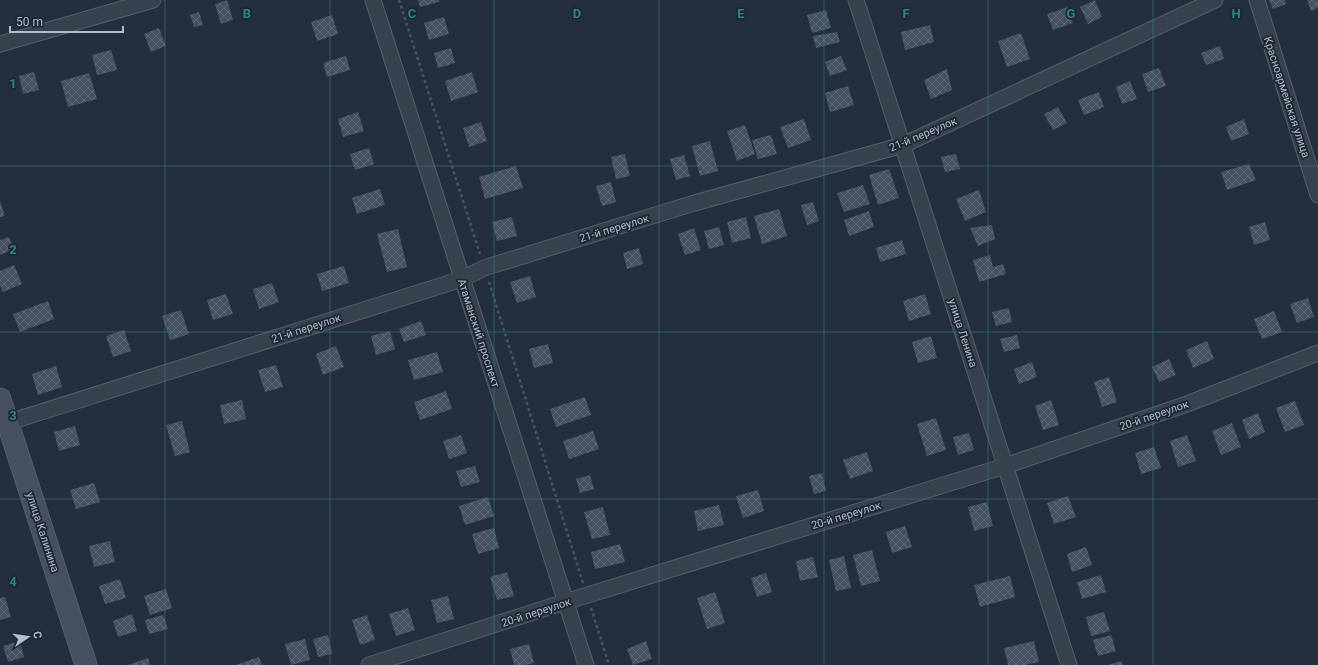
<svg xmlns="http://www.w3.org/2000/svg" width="1318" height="665" font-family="Roboto,sans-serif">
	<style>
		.building { fill: url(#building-cross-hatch) }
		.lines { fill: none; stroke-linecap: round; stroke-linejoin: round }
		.street-casing { stroke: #565f6c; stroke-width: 17 }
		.secondary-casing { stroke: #565f6c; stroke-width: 23 }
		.path { stroke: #44595c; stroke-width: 2.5; stroke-dasharray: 3 3; stroke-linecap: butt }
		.street { stroke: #38414e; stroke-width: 15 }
		.secondary { stroke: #465061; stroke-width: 21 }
		.grid { fill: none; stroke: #308480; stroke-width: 1; stroke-opacity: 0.55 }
		.labels { text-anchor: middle; stroke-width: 3.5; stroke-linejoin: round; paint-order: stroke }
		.street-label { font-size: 11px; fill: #b4bcc9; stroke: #1d2633 }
		.grid-label { font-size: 13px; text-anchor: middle; font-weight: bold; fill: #308480; stroke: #1d2633; stroke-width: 3.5; stroke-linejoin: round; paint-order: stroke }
	</style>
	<defs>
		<pattern id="building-cross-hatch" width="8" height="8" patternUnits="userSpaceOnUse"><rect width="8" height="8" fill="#455162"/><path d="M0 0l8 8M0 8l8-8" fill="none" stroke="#5d6877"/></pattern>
	</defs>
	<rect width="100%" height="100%" fill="#242f3e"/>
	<path class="building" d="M227 0 233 20 221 24 215 4Z
		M418 0H439V2L420 7Z
		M1095 0 1102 17 1088 24 1080 7Z
		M1269 0H1285L1286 4 1273 9Z
		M1307 0H1318V8L1311 11Z
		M1068 7 1073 23 1053 30 1047 14Z
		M826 10 831 28 812 33 807 15Z
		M199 12 203 25 194 27 190 15Z
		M332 15 338 34 317 41 311 22Z
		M444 17 449 34 429 40 424 23Z
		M930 25 934 42 905 50 901 32Z
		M159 28 166 46 151 52 144 34Z
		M837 32 840 42 816 48 813 36Z
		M1021 33 1030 59 1007 67 998 41Z
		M1220 46 1224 59 1206 65 1201 53Z
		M451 48 455 63 438 68 434 53Z
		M111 50 117 70 97 75 92 55Z
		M346 56 350 70 327 77 323 63Z
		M841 56 847 70 830 76 825 62Z
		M1159 68 1166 86 1148 92 1142 74Z
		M947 69 952 90 931 99 924 80Z
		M34 72 39 90 23 94 19 76Z
		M472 72 478 92 451 101 445 81Z
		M89 73 97 99 68 107 61 81Z
		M1130 81 1137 99 1122 104 1116 87Z
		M848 86 854 105 830 112 825 93Z
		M1099 92 1104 107 1084 115 1078 100Z
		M1058 107 1067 123 1053 130 1044 114Z
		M358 112 364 131 343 137 338 119Z
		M804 119 811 140 788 148 780 127Z
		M1244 119 1249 134 1231 141 1226 127Z
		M481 122 487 141 469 147 463 128Z
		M745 125 755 154 737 161 727 131Z
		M771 135 777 154 758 159 752 140Z
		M710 141 718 171 700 176 692 146Z
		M369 148 374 164 355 170 350 154Z
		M625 154 630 176 616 179 611 157Z
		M956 154 960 169 945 172 941 157Z
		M684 155 690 176 676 180 670 159Z
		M1249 164 1256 180 1227 190 1221 172Z
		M516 166 523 188 485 199 479 177Z
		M889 169 899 198 878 205 869 175Z
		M611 182 616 202 602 206 596 186Z
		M863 185 870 204 844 212 837 193Z
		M380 189 385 205 357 214 352 198Z
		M979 190 986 212 965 221 956 199Z
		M0 201 5 216 0 217Z
		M813 202 819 221 807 225 801 205Z
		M779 209 787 236 762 244 754 216Z
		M869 211 874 227 849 236 844 220Z
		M512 217 517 236 497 241 492 222Z
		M746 217 751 238 732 243 727 222Z
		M1265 222 1270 240 1254 245 1249 227Z
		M992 225 995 239 978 246 970 228Z
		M719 227 724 245 709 249 704 231Z
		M694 228 701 250 685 255 678 234Z
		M398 229 407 267 387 272 377 234Z
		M9 237 14 249 0 255V240Z
		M902 240 906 254 880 262 876 248Z
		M639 248 643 264 627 269 623 253Z
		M990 255 993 267 1003 264 1006 274 979 282 973 260Z
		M14 265 22 284 3 292 0 286V271Z
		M344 266 349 283 322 291 317 274Z
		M530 276 536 297 517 303 510 282Z
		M272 283 279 302 259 309 253 289Z
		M226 294 233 314 213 320 207 300Z
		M925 294 931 314 909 321 903 301Z
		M1308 298 1314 317 1297 323 1290 304Z
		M48 301 54 319 20 332 13 314Z
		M1009 308 1012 322 996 326 992 312Z
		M181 310 189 334 170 340 162 316Z
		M1274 311 1282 332 1262 339 1254 319Z
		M421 321 426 335 404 342 399 329Z
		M124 330 131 351 113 357 106 336Z
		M390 331 395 349 376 355 371 336Z
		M1017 335 1020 348 1004 352 1000 339Z
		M931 336 937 358 918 363 912 342Z
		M1207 341 1214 359 1193 368 1186 350Z
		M548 344 553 363 534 368 529 349Z
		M336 346 344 367 323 375 316 354Z
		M437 352 443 372 414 380 408 360Z
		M1169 359 1176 375 1159 382 1152 367Z
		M1032 362 1037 377 1019 384 1014 369Z
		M276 365 283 387 265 392 258 370Z
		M56 366 62 387 38 395 32 374Z
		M1109 377 1117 402 1102 407 1094 382Z
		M446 391 452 409 420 420 414 402Z
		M585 397 591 415 556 427 550 409Z
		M242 400 246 419 224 424 220 405Z
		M1051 400 1059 425 1043 430 1035 406Z
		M1295 401 1304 425 1285 432 1276 408Z
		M1258 413 1265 432 1249 439 1242 420Z
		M936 418 946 450 927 456 917 424Z
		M182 421 190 452 175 456 166 425Z
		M1232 423 1241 447 1221 455 1212 431Z
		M75 426 80 445 59 451 54 432Z
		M593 431 599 449 569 459 563 441Z
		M969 433 974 450 958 455 953 437Z
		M461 435 467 453 449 459 443 441Z
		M1187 435 1196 461 1178 467 1170 441Z
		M1154 447 1161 468 1141 474 1135 453Z
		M867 452 873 471 850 479 843 460Z
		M475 466 480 482 461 487 456 471Z
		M822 473 826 491 814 494 809 476Z
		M590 475 594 489 580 493 576 479Z
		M94 483 100 502 76 509 70 490Z
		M758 490 764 511 743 518 736 496Z
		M1068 496 1076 517 1054 524 1047 503Z
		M488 497 494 516 465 525 459 506Z
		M987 502 993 526 974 531 968 507Z
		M719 505 724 525 698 531 694 511Z
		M603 507 610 535 592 539 584 512Z
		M905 526 912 547 892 553 886 532Z
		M494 528 499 548 478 554 472 534Z
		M110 541 115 562 94 567 89 546Z
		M620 544 625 562 595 569 591 552Z
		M1086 547 1092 565 1072 572 1067 554Z
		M872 550 880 581 861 586 853 555Z
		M844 556 851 588 836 591 829 560Z
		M813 557 818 577 800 581 796 561Z
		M507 572 514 596 497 600 490 577Z
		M766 573 772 592 757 597 751 578Z
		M1101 575 1106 592 1082 599 1077 582Z
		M1010 576 1015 597 980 607 974 585Z
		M120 579 126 598 105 604 99 586Z
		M166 589 172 608 150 615 144 596Z
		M715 592 725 623 707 629 697 598Z
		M448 596 454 619 437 623 431 600Z
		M5 597 11 617 0 620V598Z
		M408 608 415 630 396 636 389 614Z
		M1104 612 1110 631 1091 636 1086 617Z
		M132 614 137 631 118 637 113 621Z
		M163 615 168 629 149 634 145 620Z
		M367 615 375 640 360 645 352 620Z
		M328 635 332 654 318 657 313 639Z
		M1111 635 1116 651 1098 656 1093 640Z
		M305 639 310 660 291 665 285 644Z
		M20 641 24 657 8 662 3 646Z
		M646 641 652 659 633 665 627 649Z
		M1034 641 1039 662 1025 665H1008L1004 648Z
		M529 644 534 663 526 665H514L510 649Z
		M259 657 262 665H236Z
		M148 658 150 665H128Z
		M1121 661 1123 665H1108Z"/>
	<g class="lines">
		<g class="street-casing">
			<path id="street" d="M373 0 586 665
				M856 0 1069 665
				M1257 0 1318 195
				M0 44 153 0
				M0 425 462 279 484 268 691 204 903 145 1215 0
				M369 665 565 602 1005 466 1187 404 1318 353"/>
		</g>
		<g class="secondary-casing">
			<path id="secondary" d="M0 399 86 665"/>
		</g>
		<path class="path" d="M399 0 480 254
			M489 282 583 583
			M591 608 609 665"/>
		<use href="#street" class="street"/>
		<use href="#secondary" class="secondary"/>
	</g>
	<path class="grid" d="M165 0V665M330 0V665M494 0V665M659 0V665M824 0V665M988 0V665M1153 0V665M0 166H1318M0 332H1318M0 499H1318"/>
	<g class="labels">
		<g class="street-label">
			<text transform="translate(1287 97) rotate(72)" y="4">Красноармейская улица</text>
			<text transform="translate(923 134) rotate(-23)" y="4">21-й переулок</text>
			<text transform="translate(614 228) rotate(-17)" y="4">21-й переулок</text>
			<text transform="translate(306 328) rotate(-18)" y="4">21-й переулок</text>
			<text transform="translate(479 333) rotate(72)" y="4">Атаманский проспект</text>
			<text transform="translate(963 333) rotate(72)" y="4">улица Ленина</text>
			<text transform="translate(1154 415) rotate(-19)" y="4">20-й переулок</text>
			<text transform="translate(846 515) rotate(-17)" y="4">20-й переулок</text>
			<text transform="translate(43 532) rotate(72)" y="4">улица Калинина</text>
			<text transform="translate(536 612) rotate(-18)" y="4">20-й переулок</text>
		</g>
	</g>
	<g class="grid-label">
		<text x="247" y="18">B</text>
		<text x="412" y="18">C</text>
		<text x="577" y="18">D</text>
		<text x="741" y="18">E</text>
		<text x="906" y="18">F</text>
		<text x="1071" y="18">G</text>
		<text x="1236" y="18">H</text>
		<text x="13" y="88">1</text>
		<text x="13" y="254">2</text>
		<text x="13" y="420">3</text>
		<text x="13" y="586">4</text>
	</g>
	<g transform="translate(28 637) rotate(77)" stroke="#1d2633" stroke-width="3" paint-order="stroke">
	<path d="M0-3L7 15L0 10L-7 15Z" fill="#b4bcc9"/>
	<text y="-6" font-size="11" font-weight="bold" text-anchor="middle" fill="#b4bcc9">С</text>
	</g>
	<path d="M10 26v6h113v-6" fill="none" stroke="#b4bcc9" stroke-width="2"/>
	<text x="16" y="26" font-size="12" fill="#b4bcc9" stroke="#1d2633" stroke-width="3" paint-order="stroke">50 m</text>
</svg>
